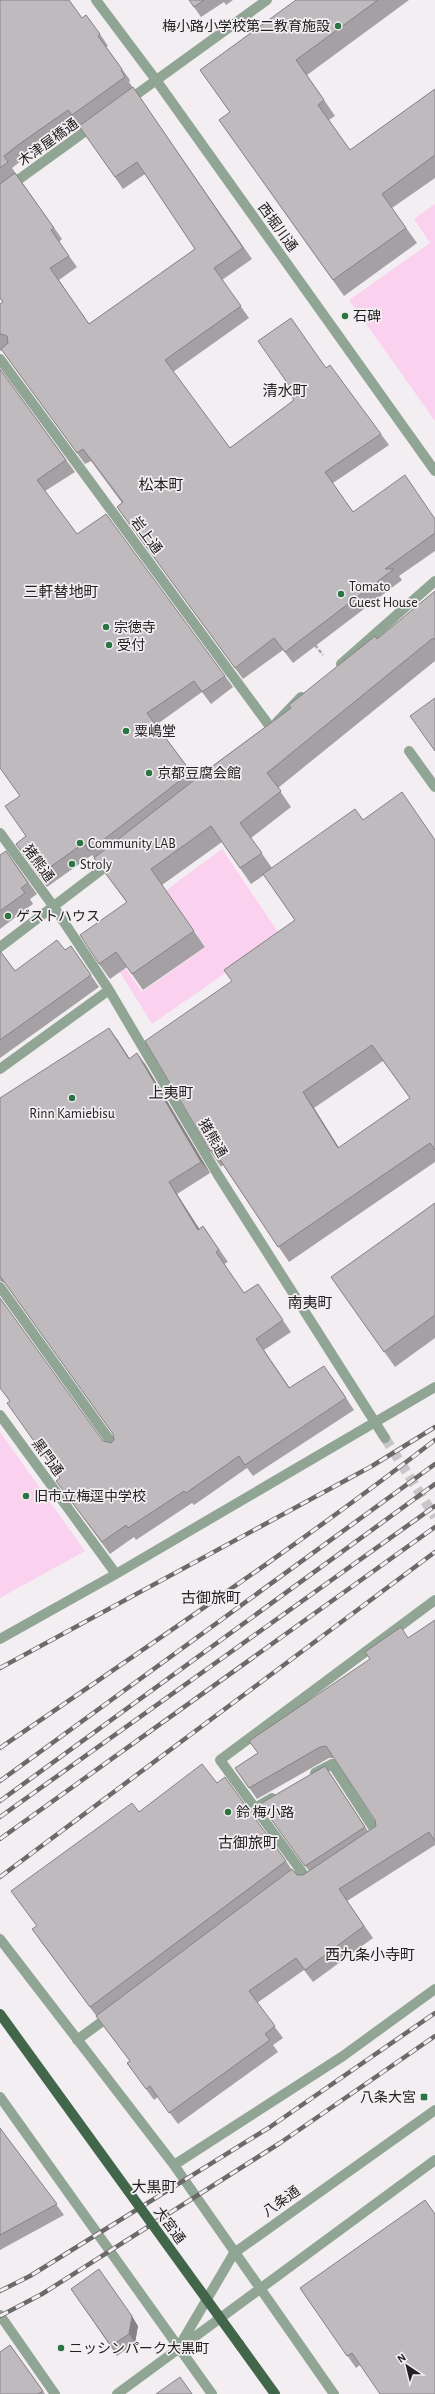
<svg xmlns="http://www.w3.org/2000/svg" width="435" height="2394" font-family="'Alegreya Sans','Noto Sans JP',sans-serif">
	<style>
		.green { fill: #fad2ef }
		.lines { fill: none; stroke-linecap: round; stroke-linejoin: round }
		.minor-tunnel { stroke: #c9c5c8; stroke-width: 10; stroke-dasharray: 10 5; stroke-linecap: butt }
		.path { stroke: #a9a5a7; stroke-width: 2.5; stroke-dasharray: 4 2; stroke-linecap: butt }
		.minor { stroke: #90a594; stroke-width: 10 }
		.major { stroke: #41664a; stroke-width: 10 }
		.rail-casing { stroke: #6c696b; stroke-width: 4.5 }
		.rail { stroke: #f3eef1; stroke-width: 3; stroke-dasharray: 9; stroke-linecap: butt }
		.major-bridge { stroke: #41664a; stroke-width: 10 }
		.wall { fill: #a4a0a3; fill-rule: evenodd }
		.shaded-wall { fill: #868285 }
		.building { fill: #bfbabe; stroke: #868285; fill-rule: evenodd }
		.poi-dot { fill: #2a7543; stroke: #f3eef1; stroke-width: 1.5 }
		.labels { text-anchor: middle; stroke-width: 3.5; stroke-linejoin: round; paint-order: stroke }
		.poi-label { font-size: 14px; fill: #222022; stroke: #f3eef1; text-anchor: start }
		.street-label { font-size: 14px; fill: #222022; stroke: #f3eef1 }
		.neighbourhood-label { font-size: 15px; fill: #222022; stroke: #f3eef1 }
	</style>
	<rect width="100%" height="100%" fill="#f3eef1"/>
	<path class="green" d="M435 204V421L349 300 430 243 414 219Z
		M222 849 280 935 152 1024 113 961 118 957 142 992 206 947 173 900 137 925 131 916Z
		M0 1432 85 1551 0 1598Z"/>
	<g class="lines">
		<path class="minor-tunnel" d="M385 1438 435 1517"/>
		<path class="path" d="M315 645 323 655"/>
		<path class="minor" d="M96 0 156 80 435 471
			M126 102 267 0
			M0 193 94 125
			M0 359 271 728
			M341 664 435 581
			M277 722 301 697
			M409 751 435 787
			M0 833 54 907 109 990 218 1175 385 1438
			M0 947 113 861
			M0 1069 109 990
			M0 1287 116 1449
			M0 1415 116 1574
			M0 1639 116 1574 435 1387
			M315 1773 332 1764 378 1835 374 1837
			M255 1808 272 1798
			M302 1872 220 1760 435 1600
			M287 1883 302 1872 308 1881 312 1878
			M0 1939 174 2165 334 2394
			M77 2040 111 2015
			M0 2097 212 2394
			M174 2165 343 2056 435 1989
			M0 2315 55 2394
			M180 2345 234 2253 435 2110
			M117 2394 435 2160"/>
		<path class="major" d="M239 2344 275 2394"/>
		<g class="rail-casing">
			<path id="rail" d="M0 1668 372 1466 435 1427
				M0 1748C146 1647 294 1549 435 1440
				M0 1781 435 1464
				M0 1801 435 1484
				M0 1817 435 1506
				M0 1839 435 1527
				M0 1877 435 1552
				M0 2291 30 2276 270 2127 435 2013
				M0 2316 42 2294 280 2143 435 2036"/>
		</g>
		<use href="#rail" class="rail"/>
		<path class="major-bridge" d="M0 2014 239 2344"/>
	</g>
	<path class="wall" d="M0 0 82 18 100 34 108 46 106 47 130 80 129 82 252 259 222 280 249 318 173 372 230 448 294 400 326 368 381 434 389 445 333 483 353 512 435 519V551L399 576 402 580 293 663 283 650 243 679 117 507 122 503 91 461 85 464 2 350 0 351V304L3 302 0 298ZM76 121 123 189 145 174 195 249 89 324 59 280 77 267 59 242 62 239 12 168 26 157Z
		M189 0H233L226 5 224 2 201 17Z
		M296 0H409L307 75 335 116 329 120 350 150 435 89V178L392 208 417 243 344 296 219 120 230 112 200 70Z
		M0 369 75 472 45 491 77 534 225 676 233 687 211 704 202 692 156 725 196 778 291 708 377 639 435 591V661L278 788 291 807 251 838 272 868 363 820 435 840V1162L289 1262 223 1165 221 1167 210 1151 232 981 295 920 264 875 251 884 222 842 162 885 205 947 143 990 127 967 110 979 99 964 127 903 92 855 47 887 16 844 26 836 20 796ZM383 1061 410 1098 339 1148 314 1108Z
		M6 851 37 894 30 899 33 904 0 929V855Z
		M71 946 99 987 0 1058V951L15 971 65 950Z
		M117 1039 129 1058 145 1064 210 1173 177 1194 199 1229 203 1226 228 1262 224 1264 244 1293 258 1284 291 1332 264 1350 290 1388 332 1377 354 1410 253 1476 247 1468 194 1505 192 1503 136 1540 134 1537 110 1554 56 1481 60 1478 9 1401 103 1441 111 1443 114 1440 113 1434 5 1283 0 1281V1098Z
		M435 1203V1338L395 1367 331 1277Z
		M435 1620V1845L347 1901 373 1938 313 1982 304 1970 257 2003 283 2038 273 2045 278 2052 178 2124 158 2097 154 2100 127 2063 130 2061 39 1939 37 1926 139 1812 217 1783 286 1861 292 1870 297 1875H303L309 1871 260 1804 325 1766 368 1831 376 1826 375 1820 334 1758H329L257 1799 235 1768 258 1753 408 1638Z
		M0 2128 64 2215 0 2250Z
		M425 2200 360 2365 356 2368 300 2288Z
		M71 2289 138 2326 135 2343 117 2356Z
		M10 2345 45 2394H0Z"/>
	<path class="shaded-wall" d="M109 1028 117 1039 137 1070 129 1059Z
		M137 1053 145 1064 210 1173 201 1162Z
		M303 1092 314 1108 349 1164 338 1148Z
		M169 1182 177 1194 207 1241 198 1230Z
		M132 2316 138 2326 135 2343 129 2334Z"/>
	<path class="building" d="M0 0H69L82 18 86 15 100 34 98 36 122 69 121 70 125 77 72 115 68 110 18 145 4 156 8 162 0 168Z
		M189 0H204L194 7Z
		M296 0H378L296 60 324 100 318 105 350 150 435 89V155L382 194 406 228 333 280 219 120 230 112 200 70Z
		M133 87 243 248 214 268 241 306 165 360 230 448 294 400 289 394 293 391 258 341 291 318 326 368 330 365 381 434 325 472 353 512 405 475 435 519V533L385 569H394L285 652 274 638 235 668 117 507 123 502 83 449 77 453 1 349 8 343 7 336 1 334 0 335V304L3 302 0 298V184L15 173 54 228 51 230 69 256 50 268 89 324 195 249 137 162 115 177 79 126Z
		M0 369 66 460 37 480 77 534 106 514 225 676 202 692 194 681 147 713 191 772 89 851 84 843 39 875 16 844 26 836 5 806 20 796 0 768Z
		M435 591V640L433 638 267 773 281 791 240 823 262 853 240 868 211 826 151 869 194 931 132 974 116 952 99 964 80 935 127 902 94 858 202 774 291 708 289 705 375 636 377 639Z
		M435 698V751L410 716Z
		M402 792 435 840V1150L430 1143 278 1247 213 1149 210 1151 145 1041 232 981 224 970 295 920 263 874 355 809 363 820ZM372 1045 410 1098 338 1148 303 1092Z
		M6 851 28 883 21 888 25 893 0 911V855Z
		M57 940 65 950 71 946 91 975 0 1040V951L15 971Z
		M109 1028 129 1059 137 1053 201 1162 169 1182 198 1230 203 1226 219 1250 216 1252 244 1293 258 1284 283 1320 256 1339 289 1388 324 1366 346 1398 245 1465 239 1456 186 1493 184 1491 128 1528 126 1525 102 1542 56 1481 60 1478 7 1403 10 1401 0 1388V1298L103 1441 111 1443 114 1440 113 1434 0 1276V1098Z
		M435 1203V1315L384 1352 331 1277Z
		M435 1620V1841L429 1832 339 1889 364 1926 305 1970 296 1958 249 1991 275 2026 265 2034 270 2040 169 2113 150 2086 146 2089 127 2063 130 2061 96 2016 292 1869 297 1875H303L376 1826 375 1820 326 1746 320 1747 249 1788 235 1768 258 1753 249 1741 370 1659 365 1652 401 1627 408 1638Z
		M202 1764 217 1783 225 1777 286 1861 90 2007 32 1929 37 1926 11 1891 132 1803 139 1812Z
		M325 1766 365 1827 305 1866 260 1804Z
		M0 2128 57 2204 0 2235Z
		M425 2200 435 2214V2394H380L352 2353 347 2356 300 2288Z
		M99 2269 132 2316 129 2334 111 2346 71 2289Z
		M10 2345 43 2391 38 2394H0V2352Z
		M180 2377 192 2394H156Z"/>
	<g class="poi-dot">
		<circle cx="338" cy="26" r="4"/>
		<circle cx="345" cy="316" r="4"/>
		<circle cx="341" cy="594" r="4"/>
		<circle cx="106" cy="627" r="4"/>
		<circle cx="109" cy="645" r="4"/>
		<circle cx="126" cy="731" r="4"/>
		<circle cx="149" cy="773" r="4"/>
		<circle cx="80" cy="843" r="4"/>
		<circle cx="72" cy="864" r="4"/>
		<circle cx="8" cy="916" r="4"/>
		<circle cx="72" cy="1098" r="4"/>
		<circle cx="26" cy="1496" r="4"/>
		<circle cx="228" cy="1812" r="4"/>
		<rect x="420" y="2093" width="8" height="8" rx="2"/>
		<circle cx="61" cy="2348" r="4"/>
	</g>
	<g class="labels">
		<g class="poi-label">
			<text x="330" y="31" text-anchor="end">梅小路小学校第二教育施設</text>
			<text x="353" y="321">石碑</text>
			<text x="349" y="591">Tomato<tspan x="349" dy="16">Guest House</tspan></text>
			<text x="114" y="632">宗徳寺</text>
			<text x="117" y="650">受付</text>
			<text x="134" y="736">粟嶋堂</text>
			<text x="157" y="778">京都豆腐会館</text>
			<text x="88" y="848">Community LAB</text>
			<text x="80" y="869">Stroly</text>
			<text x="16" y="921">ゲストハウス</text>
			<text x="72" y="1118" text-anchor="middle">Rinn Kamiebisu</text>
			<text x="34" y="1501">旧市立梅逕中学校</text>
			<text x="236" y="1817">鈴 梅小路</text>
			<text x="416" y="2102" text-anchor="end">八条大宮</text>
			<text x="69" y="2353">ニッシンパーク大黒町</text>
		</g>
		<g class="street-label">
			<text transform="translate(48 142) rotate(-36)" y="5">木津屋橋通</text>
			<text transform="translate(278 227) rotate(54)" y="5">西堀川通</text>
			<text transform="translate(147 535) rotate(54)" y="5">岩上通</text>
			<text transform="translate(39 863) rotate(54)" y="5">猪熊通</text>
			<text transform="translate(213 1138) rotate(60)" y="5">猪熊通</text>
			<text transform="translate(48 1457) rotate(54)" y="5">黒門通</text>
			<text transform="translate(281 2201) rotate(-35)" y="5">八条通</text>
			<text transform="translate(170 2225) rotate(54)" y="5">大宮通</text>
		</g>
		<g class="neighbourhood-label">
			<text x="285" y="396">清水町</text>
			<text x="161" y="490">松本町</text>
			<text x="61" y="597">三軒替地町</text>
			<text x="171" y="1098">上夷町</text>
			<text x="310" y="1308">南夷町</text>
			<text x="211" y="1603">古御旅町</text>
			<text x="248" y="1848">古御旅町</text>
			<text x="370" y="1960">西九条小寺町</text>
			<text x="154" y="2192">大黒町</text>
		</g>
	</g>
	<g transform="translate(407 2366) rotate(325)" stroke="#f3eef1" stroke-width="3" paint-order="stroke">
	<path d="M0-3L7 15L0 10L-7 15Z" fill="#222022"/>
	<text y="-6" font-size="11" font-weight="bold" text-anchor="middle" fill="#222022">N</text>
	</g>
</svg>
